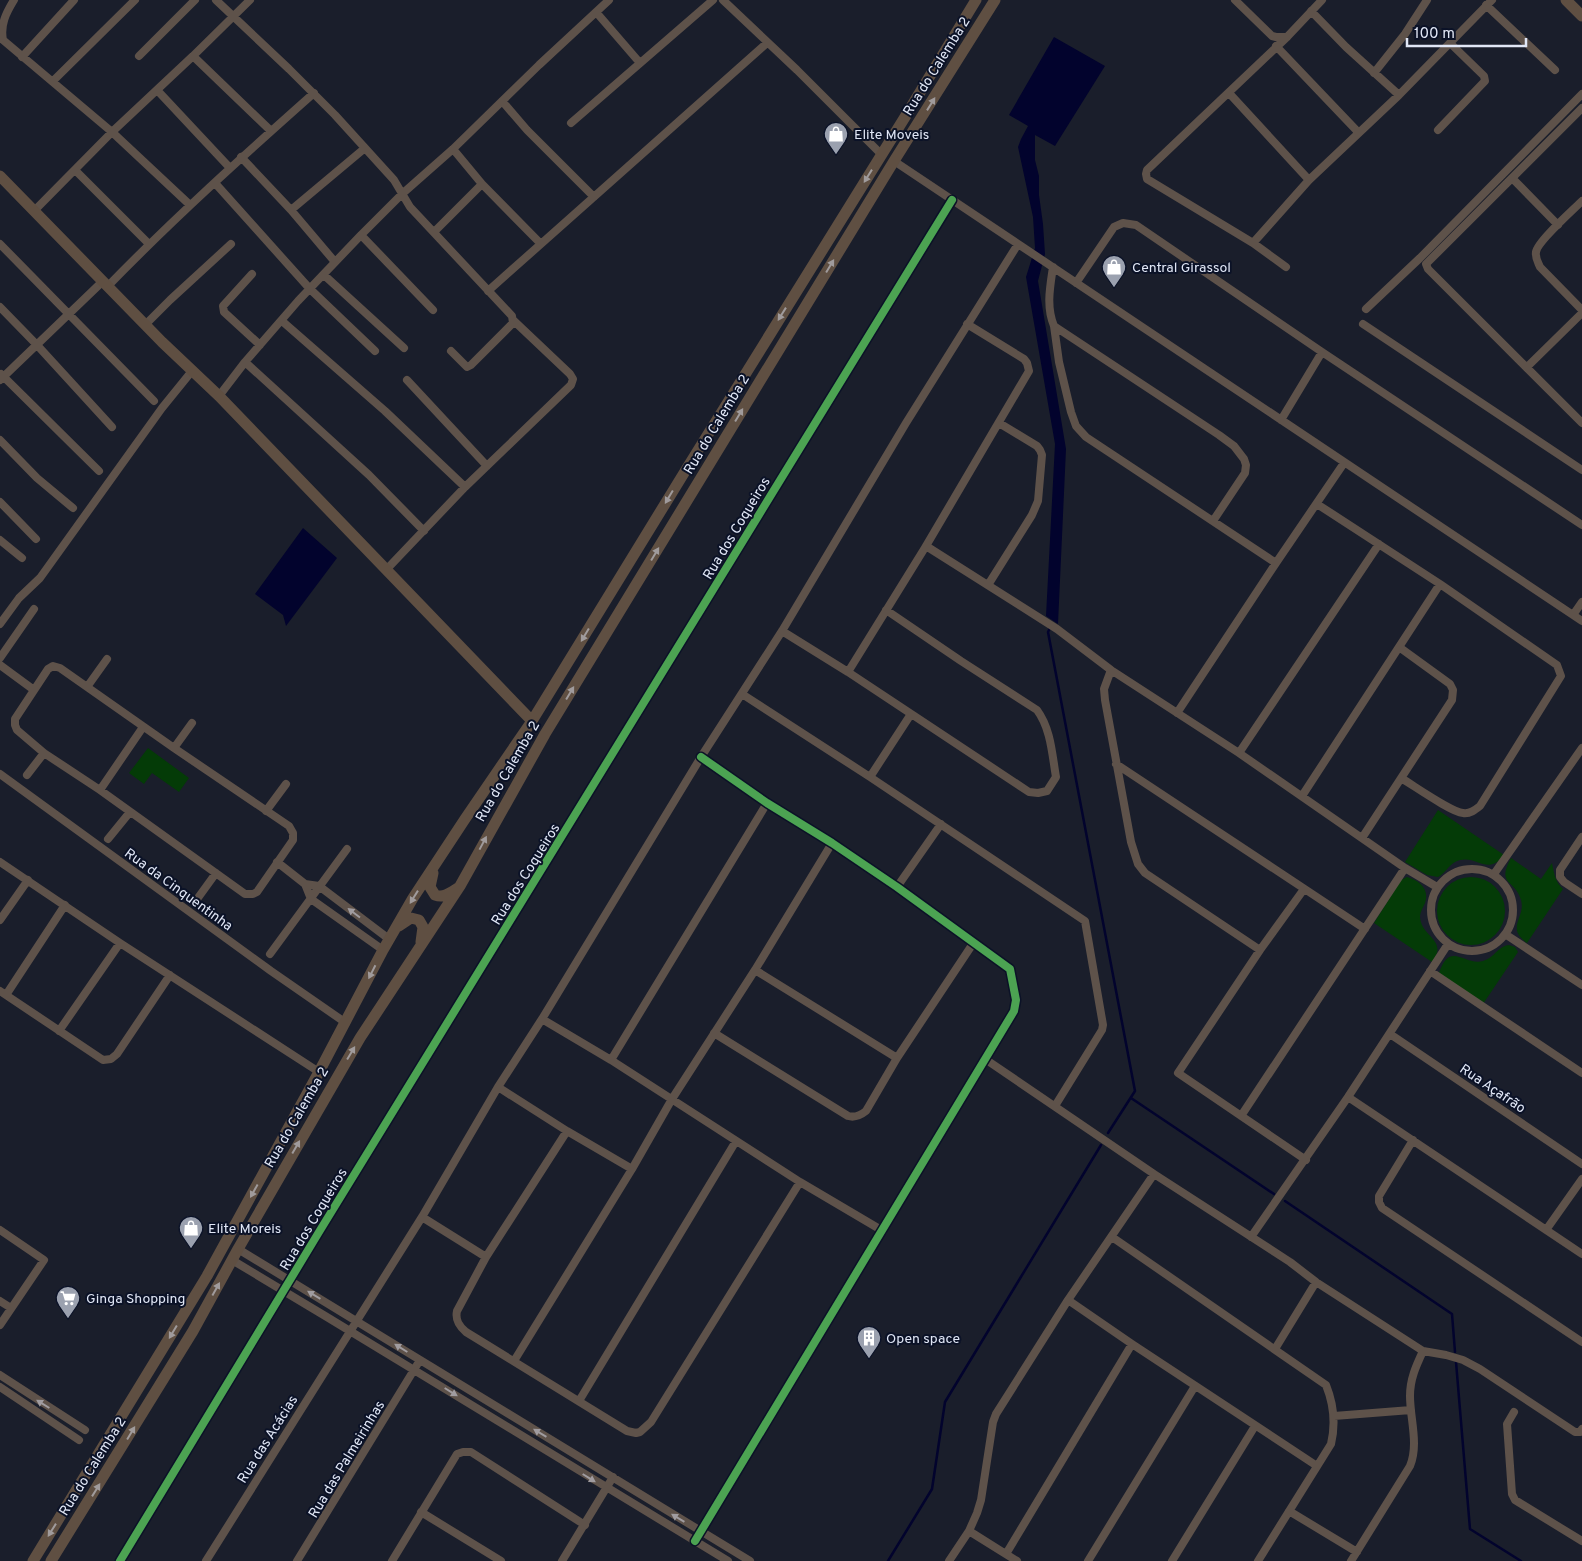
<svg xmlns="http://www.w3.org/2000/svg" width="1582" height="1561" font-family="Overpass,sans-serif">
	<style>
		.green { fill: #043b07 }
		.water { fill: #02032d }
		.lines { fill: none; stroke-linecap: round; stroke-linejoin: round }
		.stream { stroke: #02032d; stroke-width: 2.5 }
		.street { stroke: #5e524a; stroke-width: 8 }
		.secondary { stroke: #5f4f42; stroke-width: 11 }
		.cycleway-casing { stroke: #0b1227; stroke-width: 11 }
		.cycleway { stroke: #4ca352; stroke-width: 8 }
		.oneway { fill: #a09b9c }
		.oneway2 { fill: #a09ca0 }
		.labels { text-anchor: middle; stroke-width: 4; stroke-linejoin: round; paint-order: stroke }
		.street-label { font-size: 14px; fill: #e1e7f6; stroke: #0b1227 }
		.poi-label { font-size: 14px; fill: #e1e7f6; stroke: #0b1227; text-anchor: start }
	</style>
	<rect width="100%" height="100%" fill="#1a1e2b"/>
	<path class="green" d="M148 748 189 778 179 792 152 773 144 784 129 773Z
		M1438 810 1504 855C1487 876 1479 856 1460 860 1450 862 1446 873 1438 877L1427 875 1405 862Z
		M1511 858 1541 879 1552 863C1554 873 1555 882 1563 889L1527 943C1505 927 1526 918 1521 900 1515 879 1496 886 1511 858Z
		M1407 877C1419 880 1430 889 1425 903 1423 908 1420 912 1420 917 1421 937 1449 940 1432 962L1374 923 1401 880Z
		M1437 911a34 34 0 1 1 68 0a34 34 0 1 1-68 0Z
		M1509 945 1515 947 1518 952 1483 1004 1439 973C1450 940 1464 966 1483 961 1494 958 1498 946 1509 945Z"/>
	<path class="water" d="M1054 37 1105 66 1055 146 1035 135V160L1039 176V195L1043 224 1045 254 1038 281 1066 449 1058 624 1046 616 1055 444 1026 277 1035 248 1033 217 1018 147 1021 139 1028 126 1009 115Z
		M303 528 337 558 286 626 283 615 255 594Z"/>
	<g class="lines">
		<path class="stream" d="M1050 628 1048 632 1135 1091 1108 1133
			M1131 1098 1274 1194
			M1285 1201 1452 1314 1455 1352
			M1456 1362 1470 1529 1521 1561
			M888 1561 932 1489 945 1402 1101 1145"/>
		<path class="street" d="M14 0C6 13 0 25 3 40L112 132 190 205
			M216 0 289 69 335 115 394 180 410 207 512 316 513 323 471 365 467 367 451 351
			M723 0 797 70 881 154
			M1235 0 1272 36 1276 37H1287
			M1486 5 1555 70
			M1311 11 1346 47 1399 95
			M596 12 640 63
			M1276 46 1358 132
			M139 56 195 0
			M193 56 271 131
			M22 57 74 0
			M1374 73 1405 34 1427 0
			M53 81 135 0
			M157 90 230 168
			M1229 93 1309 180
			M502 101 527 130 594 197
			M1582 108 1426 264 1428 269 1582 423
			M571 123 713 0
			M1438 130 1485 81 1484 76 1450 43
			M453 149 482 184 541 244
			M241 157 291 210 335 262
			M894 161 1582 621
			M75 170 149 244
			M1512 178 1558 225
			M215 183 310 289 375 351
			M1582 201C1573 210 1537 242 1536 252 1535 258 1538 262 1540 267L1582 310
			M291 210 365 148
			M34 211 112 132 193 56 250 0
			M434 232 482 184
			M361 235 433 310
			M1253 243 1309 180 1399 95 1492 0
			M0 244 154 401
			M1053 267C1050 287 1046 307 1054 326L1219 435 1234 446 1244 459 1246 465 1245 473 1213 521
			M1286 267 1253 243 1147 179 1146 174 1147 170 1287 37 1322 0
			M252 274 223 306 224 312 260 345
			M324 275 404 348
			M1076 283 1114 227 1123 223 1136 225 1322 352 1582 525
			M107 287C173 219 243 156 314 93
			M488 291 767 43
			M0 307 37 345 112 427
			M1366 309 1420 258 1582 94
			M282 321 385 411 465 487
			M1363 324 1582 470
			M145 325 170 300 231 244
			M1054 326 1059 362 1071 412 1076 426 1086 437 1276 563
			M245 362 369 475 424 531
			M1527 367 1582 313
			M1 374 99 471
			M0 380 102 282
			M407 380 487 466
			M219 396 245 362 298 301 361 235 402 194 453 149 539 65 609 0
			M1281 420 1322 352
			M0 440 37 478 73 508
			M0 502 36 539
			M1317 504 1440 584 1557 665 1561 676 1480 806C1475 810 1470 814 1463 813 1451 812 1413 785 1401 778
			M0 540 22 558
			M926 546 1057 629 1111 670 1239 753 1405 868 1437 887
			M386 570 465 487 571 385 573 379 570 374 513 320
			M988 585 1032 515 1038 501 1042 455 1040 450 1037 446 999 423
			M1573 615 1582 602
			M0 624 19 598 40 578 162 408 192 371
			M782 631 848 672 1029 792 1038 793 1047 791 1056 777C1052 754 1051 729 1037 710L961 661 886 610
			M0 658 34 609
			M0 665 34 690
			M53 666 60 668 174 748 289 826 293 833V840L257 892 253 894H245L100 790 44 753 17 730 15 725V719L48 669Z
			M1111 670 1104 689 1105 700 1131 842 1138 864 1145 873 1260 950
			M848 672 926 546 1029 371 1027 363 1024 359 967 324
			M87 687 107 659
			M742 694 870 777 1085 921 1103 1025 1102 1030 1055 1106
			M1177 713 1276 563 1344 463
			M174 748 192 723
			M1239 753 1379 544
			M1116 764 1365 929
			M0 774 271 971 346 1023
			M27 775 44 753
			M870 777 911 714
			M100 790 143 727
			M1302 796 1440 584
			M266 811 286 784
			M1582 837 1560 870V877L1564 882 1582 894
			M1362 838 1452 700 1453 690 1450 684 1399 647
			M108 839 130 812
			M0 862 120 943 319 1072
			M277 862 305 884 311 899 383 950
			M1431 910a41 41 0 1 1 82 0a41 41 0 1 1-82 0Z
			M1494 874 1582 748
			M305 884 319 886 389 939
			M897 887 941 824
			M1304 889 1260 950 1178 1073 1306 1160
			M195 902 216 873
			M0 920 28 880
			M1505 934 1582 985
			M270 954 347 849
			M755 970 897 1058
			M1430 971 1582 1073
			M0 991 103 1060 111 1059 117 1054 170 975
			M6 995 65 905
			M542 1019 611 1060 800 1182 883 1231
			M59 1031 120 943
			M714 1033 848 1116C855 1118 861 1115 866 1111L897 1058 974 942
			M1390 1034 1582 1164
			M985 1059 1154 1174 1290 1262 1316 1282 1423 1351 1446 1355 1463 1360 1480 1369 1575 1432H1580L1582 1429
			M611 1060 767 803
			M498 1087 567 1131 632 1169
			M1348 1097 1582 1254
			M1241 1116 1405 868
			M567 1131 486 1257 457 1311C455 1320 459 1326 466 1332L627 1431 636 1433 640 1432 651 1422 800 1182
			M1413 1140 1379 1196V1202L1382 1208 1582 1342
			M422 1217 486 1257
			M0 1230 44 1260 0 1325
			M1546 1230 1582 1179
			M1112 1237 1326 1385C1334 1405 1336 1423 1331 1444L1258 1561
			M1251 1237 1348 1097 1448 944
			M238 1249 750 1561
			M232 1260C398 1359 562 1461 728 1561
			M1068 1300 1132 1344 1317 1466
			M0 1301 11 1308
			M1275 1349 1316 1282
			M514 1361 632 1169 672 1099 755 970 832 843
			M0 1375 85 1430
			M0 1387 79 1440
			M579 1401 736 1141
			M1514 1412 1507 1424 1512 1494 1515 1500 1582 1541
			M1334 1416 1411 1410
			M1289 1511 1357 1552
			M421 1512 501 1561
			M969 1531 1017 1561
			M695 1541 1014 1011 1016 1000 1010 969 897 887 832 843 767 803 701 757
			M1006 1554 1132 1344
			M120 1561 319 1232 952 200
			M206 1561 422 1217 498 1087 542 1019 701 757 782 631 906 423 1018 244
			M297 1561 420 1360
			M392 1561 457 1454 463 1452H471L585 1525
			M562 1561 613 1477
			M949 1561 969 1531 977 1513 981 1500 993 1422 996 1414 1068 1300 1154 1174
			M1088 1561 1195 1386
			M1172 1561 1255 1426
			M1351 1561 1410 1466C1419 1444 1410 1419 1410 1396 1410 1379 1416 1366 1423 1351"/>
		<path class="secondary" d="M1566 0 1582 16
			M0 176 162 342 219 396 532 721
			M433 873 430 887 435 895C444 898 450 893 458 888
			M399 926 411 918 419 920 423 927 421 942
			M33 1561 207 1276 319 1072 383 950 413 898 465 819 532 721 692 460 905 117 976 0
			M51 1561 193 1331 238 1249 360 1038 460 886 545 734 894 161 995 0"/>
		<g class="cycleway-casing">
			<path id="cycleway" d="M695 1541 1014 1011 1016 1000 1010 969 897 887 832 843 767 803 701 757
				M120 1561 319 1232 952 200"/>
		</g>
		<use href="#cycleway" class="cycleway"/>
	</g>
	<defs><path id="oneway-solid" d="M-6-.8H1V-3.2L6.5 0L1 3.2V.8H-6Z" transform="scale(1.25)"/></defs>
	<g class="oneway">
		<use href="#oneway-solid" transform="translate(931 104) rotate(-58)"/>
		<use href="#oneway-solid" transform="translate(868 176) rotate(122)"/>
		<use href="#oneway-solid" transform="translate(830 266) rotate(-59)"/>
		<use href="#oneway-solid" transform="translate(782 314) rotate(122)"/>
		<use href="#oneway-solid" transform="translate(739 415) rotate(-59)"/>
		<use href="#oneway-solid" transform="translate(669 497) rotate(121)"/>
		<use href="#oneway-solid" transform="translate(655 554) rotate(-59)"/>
		<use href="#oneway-solid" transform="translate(585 635) rotate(121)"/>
		<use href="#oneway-solid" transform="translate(570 693) rotate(-59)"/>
		<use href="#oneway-solid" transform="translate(483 843) rotate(-62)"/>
		<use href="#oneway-solid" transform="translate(414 897) rotate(122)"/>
		<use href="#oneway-solid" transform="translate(372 972) rotate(117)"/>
		<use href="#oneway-solid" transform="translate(351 1053) rotate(-59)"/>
		<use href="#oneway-solid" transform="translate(296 1147) rotate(-60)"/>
		<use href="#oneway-solid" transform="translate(254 1191) rotate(119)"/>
		<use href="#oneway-solid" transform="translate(216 1289) rotate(-61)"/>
		<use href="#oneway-solid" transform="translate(173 1332) rotate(121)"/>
		<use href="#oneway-solid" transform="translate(131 1433) rotate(-59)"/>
		<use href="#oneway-solid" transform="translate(96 1490) rotate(-58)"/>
		<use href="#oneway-solid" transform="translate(52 1530) rotate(122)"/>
	</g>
	<g class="oneway2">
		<use href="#oneway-solid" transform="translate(354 913) rotate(-143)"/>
		<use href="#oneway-solid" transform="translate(314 1295) rotate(-149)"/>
		<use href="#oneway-solid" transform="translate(401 1348) rotate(-148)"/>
		<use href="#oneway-solid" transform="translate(451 1392) rotate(32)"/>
		<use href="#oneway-solid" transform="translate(43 1404) rotate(-148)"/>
		<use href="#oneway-solid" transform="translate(540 1433) rotate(-149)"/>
		<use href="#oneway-solid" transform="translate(589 1478) rotate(32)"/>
		<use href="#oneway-solid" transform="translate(678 1518) rotate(-149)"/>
	</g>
	<defs>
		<g id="shop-pin" transform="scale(1.25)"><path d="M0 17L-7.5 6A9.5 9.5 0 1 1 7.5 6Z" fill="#9ba1af" stroke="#0b1227"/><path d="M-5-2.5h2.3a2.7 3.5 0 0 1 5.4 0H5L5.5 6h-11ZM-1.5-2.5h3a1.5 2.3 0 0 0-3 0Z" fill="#fff"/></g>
		<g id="supermarket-pin" transform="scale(1.25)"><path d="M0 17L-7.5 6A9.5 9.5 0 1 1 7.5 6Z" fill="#9ba1af" stroke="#0b1227"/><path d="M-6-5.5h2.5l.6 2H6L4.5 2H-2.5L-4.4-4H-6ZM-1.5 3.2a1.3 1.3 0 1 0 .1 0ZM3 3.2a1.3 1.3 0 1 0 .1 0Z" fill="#fff"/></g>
		<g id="building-pin" transform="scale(1.25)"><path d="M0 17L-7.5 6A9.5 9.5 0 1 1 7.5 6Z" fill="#9ba1af" stroke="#0b1227"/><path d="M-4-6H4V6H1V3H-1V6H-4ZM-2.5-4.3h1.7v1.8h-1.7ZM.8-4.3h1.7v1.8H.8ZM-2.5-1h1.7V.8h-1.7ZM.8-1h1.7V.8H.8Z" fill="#fff"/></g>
	</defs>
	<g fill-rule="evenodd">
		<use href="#shop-pin" x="836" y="134"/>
		<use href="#shop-pin" x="1114" y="267"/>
		<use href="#shop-pin" x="191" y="1228"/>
		<use href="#supermarket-pin" x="68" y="1298"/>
		<use href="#building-pin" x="869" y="1338"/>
	</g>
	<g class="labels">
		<g class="street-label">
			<text transform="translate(936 66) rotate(-58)" y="5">Rua do Calemba 2</text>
			<text transform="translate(716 424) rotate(-59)" y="5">Rua do Calemba 2</text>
			<text transform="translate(736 528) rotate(-59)" y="5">Rua dos Coqueiros</text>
			<text transform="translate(507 771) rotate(-60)" y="5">Rua do Calemba 2</text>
			<text transform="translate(525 874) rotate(-58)" y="5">Rua dos Coqueiros</text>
			<text transform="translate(179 889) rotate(36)" y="5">Rua da Cinquentinha</text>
			<text transform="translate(1493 1088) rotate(34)" y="5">Rua Açafrão</text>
			<text transform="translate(296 1117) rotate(-60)" y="5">Rua do Calemba 2</text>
			<text transform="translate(313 1219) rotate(-59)" y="5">Rua dos Coqueiros</text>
			<text transform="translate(267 1439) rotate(-58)" y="5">Rua das Acácias</text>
			<text transform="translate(346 1459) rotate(-59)" y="5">Rua das Palmeirinhas</text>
			<text transform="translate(92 1466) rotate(-58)" y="5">Rua do Calemba 2</text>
		</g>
		<g class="poi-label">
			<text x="854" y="139">Elite Moveis</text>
			<text x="1132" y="272">Central Girassol</text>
			<text x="208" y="1233">Elite Moreis</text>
			<text x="86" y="1303">Ginga Shopping</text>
			<text x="886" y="1343">Open space</text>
		</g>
	</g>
	<path d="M1407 38v8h119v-8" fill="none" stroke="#e1e7f6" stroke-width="2.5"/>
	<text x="1414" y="38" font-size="15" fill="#e1e7f6" stroke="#0b1227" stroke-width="4" paint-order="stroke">100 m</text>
</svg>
